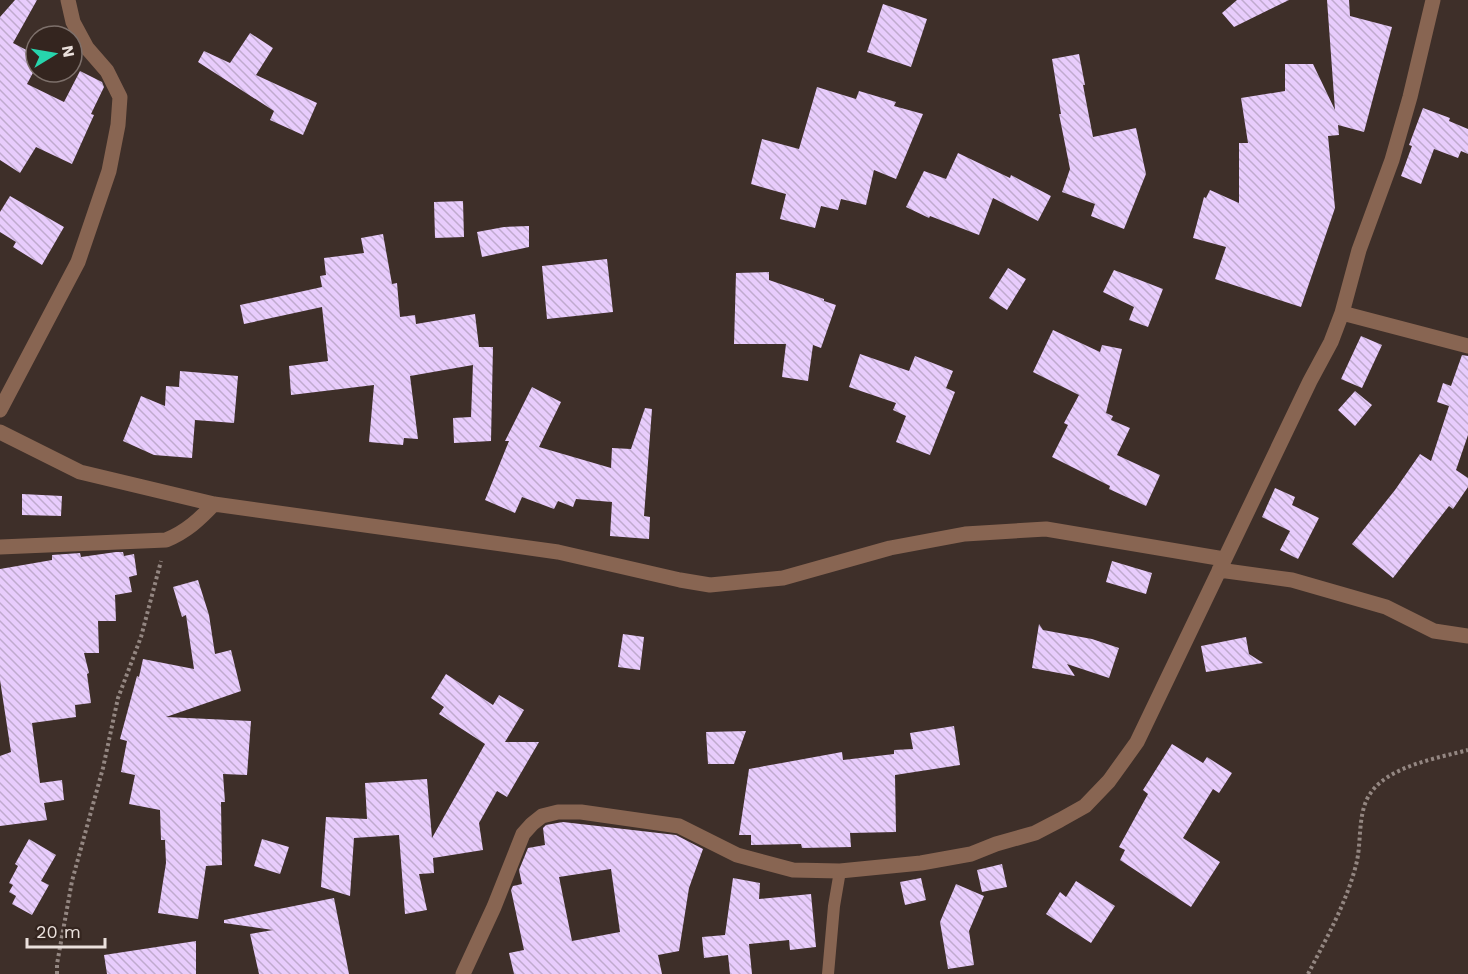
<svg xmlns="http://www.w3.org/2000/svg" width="1468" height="974" font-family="'Work Sans',sans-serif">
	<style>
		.building { fill: url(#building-back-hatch); fill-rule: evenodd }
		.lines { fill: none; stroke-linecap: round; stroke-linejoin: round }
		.path { stroke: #948782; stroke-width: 4; stroke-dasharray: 3 3; stroke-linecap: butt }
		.service { stroke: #886552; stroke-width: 12 }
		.minor { stroke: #886552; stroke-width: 15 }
	</style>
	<defs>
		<pattern id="building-back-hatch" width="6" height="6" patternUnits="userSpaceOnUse" patternTransform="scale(1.5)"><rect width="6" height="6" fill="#e8ccfc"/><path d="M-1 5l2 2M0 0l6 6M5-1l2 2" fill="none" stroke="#c0aace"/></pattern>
	</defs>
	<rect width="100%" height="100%" fill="#3e2f29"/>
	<path class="building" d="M15 0H37L13 43 36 55V67L27 84 64 102 80 71 102 82 104 87 91 114 94 115 72 164 36 147 20 173 0 160V17Z
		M1237 0H1289L1234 27 1222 13Z
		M1327 0H1349L1350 16 1392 27 1364 132 1338 125 1339 135 1328 136 1335 208 1301 307 1215 279 1226 247 1193 238 1204 197 1206 198 1210 190 1239 203V143H1248L1241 98 1285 91V64H1313L1335 110Z
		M883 4 927 19 911 67 867 52Z
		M250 33 273 48 256 75 317 103 303 135 270 120 274 111 198 62 204 51 230 63Z
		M1079 54 1085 85H1083L1093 137 1136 128 1146 174 1124 229 1091 216 1095 204 1062 192 1070 169 1059 114H1061L1052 59Z
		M817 87 856 99 859 91 896 102 894 106 923 114 896 179 874 170 866 205 841 199 838 210 821 206 815 228 780 219 786 194 751 184 762 139 799 149Z
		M1423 108 1450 118 1449 121 1468 129V154L1461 151 1458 158 1434 149 1421 184 1401 176 1412 146 1409 145Z
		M958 153 1010 178 1011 175 1051 196 1038 221 993 198 979 235 930 216 929 218 906 207 924 171 946 179Z
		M10 196 64 227 42 265 13 247 16 242 0 232V212Z
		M463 201 464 237 435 238 434 202Z
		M529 226V247L482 257 477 232 504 227Z
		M383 234 392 284 397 283 400 317 415 315 416 324 475 314 479 347H493L491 441 454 443 453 418 471 417 473 365 410 376 418 439 404 438 403 445 369 442 374 385 291 395 289 366 328 361 322 307 244 324 240 305 322 287 320 276 326 275 324 258 364 253 361 238Z
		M607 259 613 312 547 319 542 266Z
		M1008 268 1026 279 1007 310 989 298Z
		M1114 270 1163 289 1148 327 1129 320 1134 307 1103 292Z
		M769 272V280L824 299V301L836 305 821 348 813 345 808 381 782 377 786 344H734L736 273Z
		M1053 330 1100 352 1102 345 1122 349 1106 413 1113 416 1111 420 1130 428 1117 455 1160 475 1146 506 1109 489 1110 486 1052 457 1068 425 1064 423 1079 395 1033 372Z
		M1361 336 1382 345 1362 388 1341 379Z
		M860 354 909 371 915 356 953 371 946 388 955 392 930 455 896 442 906 416 893 410 896 403 849 387Z
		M1462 355 1468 356V435L1456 470 1468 478V487L1453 509 1449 506 1393 578 1352 544 1395 490 1420 454 1431 461 1449 406 1437 402 1443 383 1451 386Z
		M180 371 238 376 234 423 195 420 192 458 154 455 123 441 141 396 165 406 166 386 179 387Z
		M532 387 561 402 539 447 611 468 612 448 631 449 645 408 652 409 644 516 650 517 649 539 610 536 612 502 576 499 573 507 558 501 554 509 522 497 515 513 485 500 509 441H505Z
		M1355 391 1372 405 1355 426 1338 410Z
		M1275 488 1295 497 1292 505 1319 518 1298 559 1280 550 1290 531 1262 517Z
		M22 494 62 496 61 516 22 515Z
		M116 552H123L124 556 134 554 137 575 129 577 132 592 115 595 116 621H98L99 653H84L89 673 87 674 91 703 75 705 76 717 32 723 40 783 62 780 64 800 44 803 47 820 0 826V756L11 752 0 680V569L52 560V555L80 553 81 557Z
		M1112 561 1152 573 1146 594 1106 582Z
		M198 580 209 615 215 654 231 650 241 691 166 717 251 721 247 775 223 774 225 802H221L222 865 206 866 198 919 158 913 166 863 165 840H161L160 810 129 804 135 775 121 772 127 741 120 739 137 676 139 677 143 659 194 669 186 615 182 617 173 587Z
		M1039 624 1043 630 1092 639 1119 648 1109 678 1067 664 1075 676 1032 668Z
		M623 634 644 637 640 670 618 667Z
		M1246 637 1249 654 1263 663 1206 672 1201 646Z
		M446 674 493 705 499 695 524 710 505 742H539L507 797 497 791 479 823 483 850 433 858 434 873 419 874 427 910 405 914 399 835 354 838 350 896 321 887 326 817 367 819 365 783 427 779 432 838 485 744 439 714 444 707 431 698Z
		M954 726 960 765 895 775 896 832 850 833 851 847 802 848 801 844 751 845V835H739L749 769 842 752 843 760 894 754V750L913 749 910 733Z
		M746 731 734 764H708L706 732Z
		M1172 744 1203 763 1207 757 1232 773 1219 793 1213 789 1183 838 1220 862 1191 907 1120 860 1125 850 1119 847 1148 794 1143 790Z
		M563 822 676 835 703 849 689 888 679 951 658 955 662 974H514L509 953 524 950 511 890 513 886 522 884 519 870 528 848 545 845 543 828 546 825ZM611 869 620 932 572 941 559 877Z
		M29 839 56 855 41 881 49 885 32 915 12 904 16 896 9 892 13 885 9 883 18 866 15 864Z
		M262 839 289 847 280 874 254 866Z
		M1002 864 1007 887 982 892 977 870Z
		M733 878 760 883 759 899 811 894 816 947 790 950 789 940 749 944 752 974H730L728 955 704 958 702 937 725 935Z
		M921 878 926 900 905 905 900 882Z
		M1076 881 1115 906 1091 943 1046 914 1060 892 1066 897Z
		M956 884 984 896 969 931 974 965 948 969 940 922Z
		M334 898 349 974H259L250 934 273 930 224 923V920Z
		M196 941V974H107L104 955Z"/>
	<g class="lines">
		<path class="path" d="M57 974V964L72 881 103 768 118 698 141 637 161 561
			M1308 974C1326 939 1346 904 1356 865 1362 843 1357 813 1370 794 1388 766 1438 758 1468 750"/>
		<path class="service" d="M828 974 834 906 840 871"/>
		<path class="minor" d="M1342 313 1468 346
			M0 410 78 262 109 171 118 125 120 97 107 71 87 48 73 22 68 0
			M0 432 80 472 214 504 558 552 680 580 710 585 783 578 890 548 965 534 1046 529 1224 559
			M0 547 166 540C186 532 200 519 214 504
			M1219 570 1292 580 1386 607 1434 631 1468 636
			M463 974 494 907 523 834 532 824 542 816 558 812H581L679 826 737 855 793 870 840 871 921 863 971 854 996 844 1035 833 1060 820 1085 806 1109 781 1137 742 1310 381 1331 342 1342 313 1359 250 1392 160 1410 97 1433 0"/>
	</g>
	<g transform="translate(54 54) rotate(79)"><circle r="28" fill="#34251f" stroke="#7d706b" stroke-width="1.5"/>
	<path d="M0-4.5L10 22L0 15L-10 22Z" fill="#27d5ad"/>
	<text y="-9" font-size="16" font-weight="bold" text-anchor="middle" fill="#ebe1dd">N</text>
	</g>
	<path d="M27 938v9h78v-9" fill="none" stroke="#ebe1dd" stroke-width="3"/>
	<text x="36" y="938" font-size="18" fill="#ebe1dd" stroke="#34251f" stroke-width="4.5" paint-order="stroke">20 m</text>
</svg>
